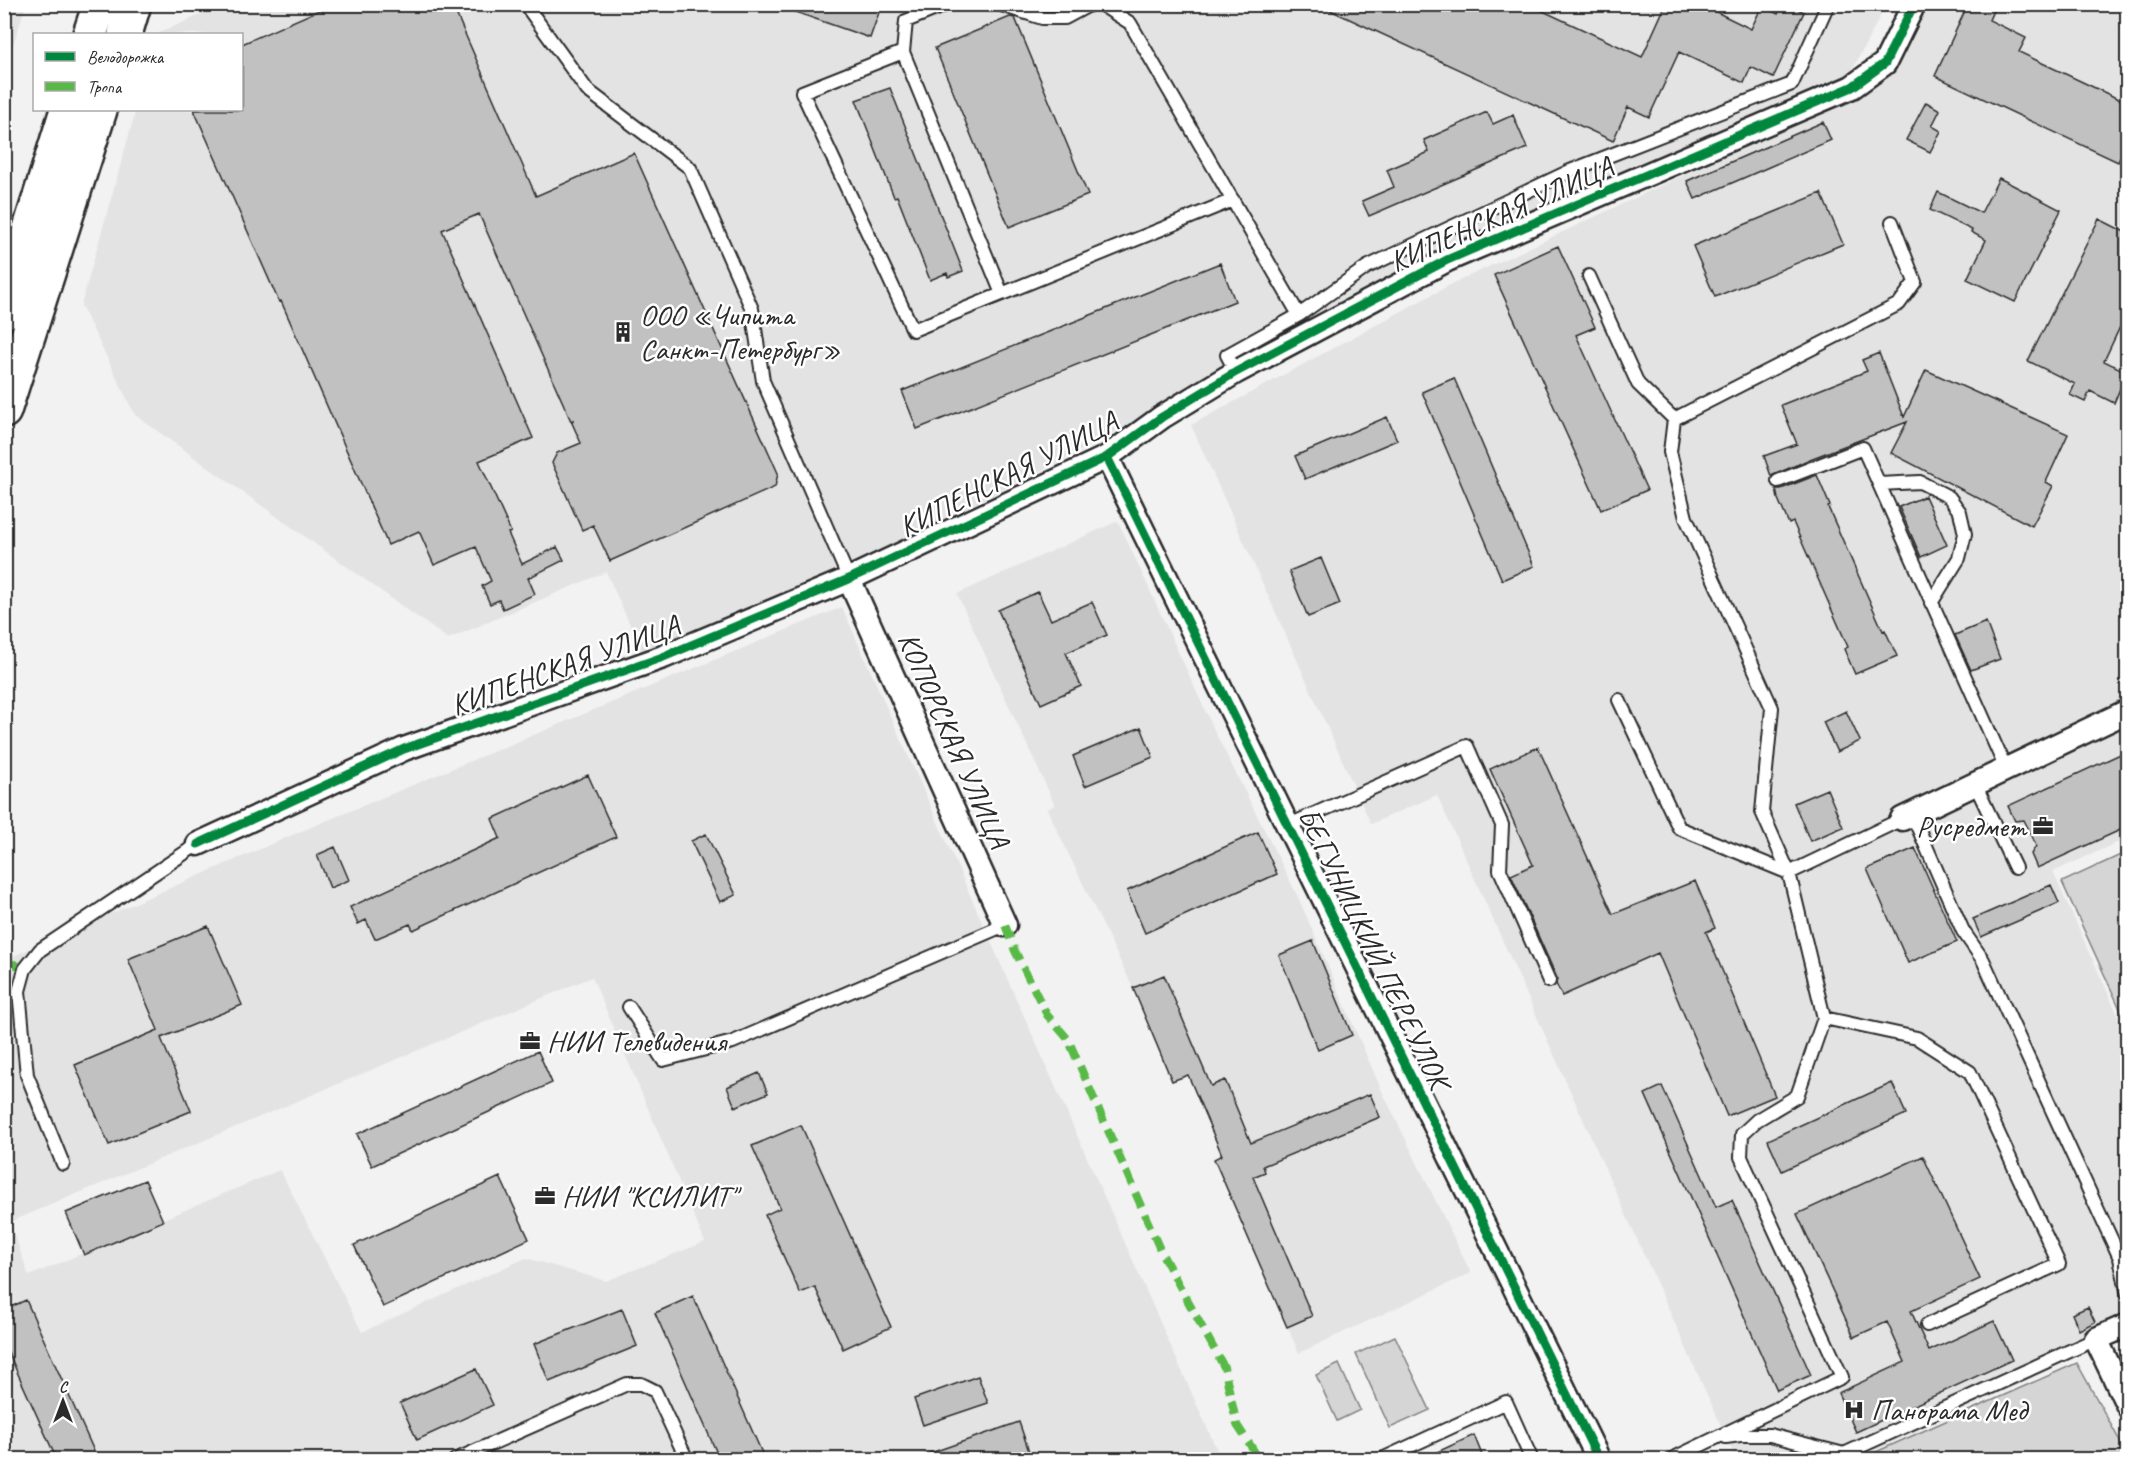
<svg xmlns="http://www.w3.org/2000/svg" width="2132" height="1464" font-family="Caveat,sans-serif">
	<style>
		.built { fill: #e3e3e3; fill-rule: evenodd }
		.green { fill: #d5d5d5; stroke: #808080; stroke-width: 1.5 }
		.building { fill: #c1c1c1; stroke: #2b2b2b; stroke-width: 1.5 }
		.lines { fill: none; stroke-linecap: round; stroke-linejoin: round }
		.lane-casing { stroke: #2b2b2b; stroke-width: 16 }
		.street-casing { stroke: #2b2b2b; stroke-width: 27 }
		.highway-casing { stroke: #2b2b2b; stroke-width: 38 }
		.lane { stroke: #fff; stroke-width: 12 }
		.street { stroke: #fff; stroke-width: 22 }
		.highway { stroke: #fff; stroke-width: 33 }
		.quiet { stroke: #58b947; stroke-width: 8; stroke-dasharray: 15 8; stroke-linecap: butt }
		.cycleway-casing { stroke: #fff; stroke-width: 13 }
		.cycleway { stroke: #00873e; stroke-width: 9 }
		.labels { text-anchor: middle; stroke-width: 5; stroke-linejoin: round; paint-order: stroke }
		.street-label { font-size: 30px; fill: #2b2b2b; stroke: #fff }
		.poi-label { font-size: 30px; fill: #2b2b2b; stroke: #fff; text-anchor: start }
	</style>
	<rect width="100%" height="100%" fill="#f2f2f2"/>
	<filter id="ink" filterUnits="userSpaceOnUse"><feTurbulence type="fractalNoise" baseFrequency=".0167" numOctaves="2"/><feDisplacementMap in="SourceGraphic" scale="12" xChannelSelector="R" yChannelSelector="G"/><feConvolveMatrix kernelMatrix="1 2 1 2 8 2 1 2 1" color-interpolation-filters="sRGB"/></filter>
	<g filter="url(#ink)">
		<path class="built" d="M5 4 26 5 5 69 4 5Z
			M222 5H1886L1846 82 1503 224 1284 338 1084 449 816 582 643 653 606 572 448 639 135 415 81 305 136 110H242V34H157Z
			M1913 5H2127V838L2053 872 2127 1035V1334L1856 1459H1736L1437 795 1371 824 1191 425 1450 285 1868 88Z
			M1118 521 1216 734 1298 897 1381 1089 1471 1273 1299 1353 1214 1159 1222 1155 1189 1075 1172 1081 1133 988 1047 809 1055 805 957 594Z
			M842 607 1221 1459H5L4 960 297 833ZM592 977 705 1242 606 1281 526 1258 362 1332 280 1170 29 1276 10 1222Z"/>
		<path class="green" d="M2127 852V1024L2062 882Z
			M1395 1336 1430 1410 1390 1428 1356 1354Z
			M2077 1363 2127 1454V1459H1860Z
			M1339 1364 1360 1410 1337 1421 1316 1375Z"/>
		<path class="building" d="M333 4H452L536 196 634 153 778 473 775 487 610 561 593 525 582 530 552 463 557 453 581 443 572 423 573 420 571 421 479 214 442 230 533 438 479 461 511 532 508 533 522 564 557 547 564 560 528 578 535 594 503 609 499 600 490 604 482 586 491 581 476 547 434 565 419 531 388 545 281 301 279 302 194 110H242V44Z
			M782 4H882L870 38 781 7Z
			M1317 4H1528L1642 57 1666 4H1700L1751 29 1762 6 1778 14 1783 4H1788L1804 12 1773 78 1751 67 1744 83 1679 52 1649 117 1628 107 1613 141Z
			M1968 4H1996L1989 20 2026 38 2019 52 2127 103V143L2118 162 1935 76Z
			M1010 17 1015 18 1088 195 1009 227 935 48Z
			M890 88 963 271 948 277 947 273 930 280 897 196 894 197 856 100Z
			M1926 102 1940 110 1932 126 1941 131 1930 152 1906 140Z
			M1487 112 1493 124 1513 115 1527 148 1369 216 1362 201 1394 187 1387 170 1429 152 1424 140Z
			M1823 122 1831 140 1695 199 1687 181Z
			M1999 178 2061 210 2015 302 1967 279 1986 240 1971 232 1972 230 1930 210 1938 192 1981 213Z
			M1821 193 1843 244 1715 297 1693 246Z
			M2099 219 2127 233V312L2104 361 2127 372 2114 403 2090 391 2085 402 2070 395 2075 384 2028 361Z
			M1558 246 1595 327 1576 335 1647 490 1601 510 1494 275Z
			M1220 263 1235 301 917 429 902 391Z
			M1879 353 1904 417 1926 370 2068 434 2046 482 2053 486 2032 526 1891 453 1907 422 1810 459 1771 476 1764 456 1797 444 1781 405 1867 371 1862 360Z
			M1454 378 1534 566 1502 580 1422 392Z
			M1387 417 1397 440 1305 479 1295 456Z
			M1817 475 1830 506 1828 507 1883 631 1885 630 1897 656 1855 674 1844 649 1848 647 1793 522 1789 524 1778 499 1776 489H1781Z
			M1925 496 1947 545 1921 557 1899 507Z
			M1321 558 1340 604 1308 617 1289 571Z
			M1038 592 1051 620 1092 602 1107 635 1066 653 1081 686 1041 704 998 610Z
			M1986 622 2000 659 1971 670 1955 635Z
			M1846 711 1860 741 1837 752 1823 722Z
			M1141 727 1153 757 1085 786 1073 756Z
			M1538 747 1613 914 1695 881 1715 928 1706 932 1775 1096 1727 1116 1658 953 1562 996 1556 984 1557 978 1511 875 1533 865 1490 769Z
			M2127 751V827L2037 868 2031 854 2036 846 2031 834 2024 820 2015 821 2008 806Z
			M588 775 616 837 413 930 410 924 375 939 366 920 358 924 350 907 500 838 492 819Z
			M1827 789 1843 827 1810 841 1794 803Z
			M1258 832 1277 874 1145 933 1127 891Z
			M706 834 736 895 720 902 691 841Z
			M335 847 349 880 330 888 317 855Z
			M1915 848 1957 942 1908 963 1867 869Z
			M2051 885 2059 903 1981 937 1973 919Z
			M208 926 242 1005 161 1038 191 1111 109 1145 75 1065 158 1030 128 959Z
			M1313 941 1352 1035 1318 1050 1279 955Z
			M1164 975 1211 1086 1225 1080 1251 1143 1370 1094 1380 1117 1263 1166 1265 1172 1253 1177 1312 1316 1287 1327 1214 1159 1222 1155 1188 1075 1172 1081 1133 988Z
			M538 1051 552 1083 372 1166 357 1134Z
			M759 1073 768 1093 735 1107 727 1087Z
			M1892 1083 1906 1114 1782 1171 1768 1140Z
			M1662 1086 1716 1207 1732 1200 1811 1375 1777 1390 1645 1094Z
			M801 1125 891 1327 843 1349 815 1287 800 1293 765 1215 780 1208 752 1146Z
			M1923 1156 1980 1279 1911 1311 1929 1351 1994 1321 2012 1360 1856 1432 1838 1393 1905 1362 1887 1322 1854 1337 1797 1214Z
			M500 1177 529 1239 383 1307 354 1245Z
			M145 1180 163 1221 84 1255 66 1213Z
			M693 1296 765 1460H720L655 1313Z
			M26 1300 98 1460H57L4 1343V1310Z
			M2088 1307 2095 1322 2079 1330 2072 1314Z
			M622 1309 637 1346 549 1382 534 1344Z
			M476 1369 493 1405 417 1440 400 1403Z
			M978 1376 988 1403 923 1425 914 1399Z
			M1019 1422 1032 1460H920L919 1457Z
			M1474 1435 1484 1460H1420Z"/>
		<g class="lines">
			<g class="lane-casing">
				<path id="lane" d="M525 4 587 90 690 168 752 309 763 381 849 579
					M948 4 906 21 903 52 802 92 913 330 1233 200
					M998 4 1042 18H1065L1091 4
					M1100 4 1130 23 1299 315
					M903 52 1002 294
					M1589 276 1638 384 1674 419
					M1236 372 1227 355 1299 315 1367 267 1570 171 1792 84 1828 4
					M1778 481 1863 448 2006 769
					M1879 484 1920 482 1949 497 1960 512 1965 534 1959 558 1931 603
					M1619 700 1679 828 1789 873 1902 819
					M1975 784 2015 868
					M1912 814 1963 931 1983 960 2120 1258 2128 1295
					M1287 826 1467 746 1502 825 1500 870 1549 981
					M629 1007 663 1060 733 1042 1005 925
					M1824 1018 1917 1038 1970 1072 2059 1264 1927 1325
					M63 1164 27 1075 19 991 25 969 40 950 198 844
					M1726 1437 1740 1435H1770L1844 1454 2096 1339
					M455 1460 627 1384H641L655 1391 687 1460
					M1380 1460 1506 1402 1532 1460
					M1670 1460 1842 1377 1741 1157 1742 1134 1757 1120 1797 1096 1824 1018 1789 873 1762 812 1772 708 1686 518 1670 452 1674 419 1899 304 1915 282 1892 222"/>
			</g>
			<g class="street-casing">
				<path id="street" d="M1107 457 1599 1460
					M849 579 1005 925
					M1902 819 2128 711
					M198 844 404 749 663 657 849 579 1107 457 1162 417 1236 372 1447 260 1852 87 1885 63 1914 4
					M2128 1325 2096 1339 2128 1406"/>
			</g>
			<g class="highway-casing">
				<path id="highway" d="M90 34 100 4
					M125 34 134 4
					M4 312 67 110
					M4 411 100 110"/>
			</g>
			<use href="#lane" class="lane"/>
			<use href="#street" class="street"/>
			<use href="#highway" class="highway"/>
			<path class="quiet" d="M1005 925 1015 951 1047 1015 1068 1039 1162 1254 1224 1367 1237 1425 1260 1460
				M4 967 14 964 25 969"/>
			<g class="cycleway-casing">
				<path id="cycleway" d="M1107 457 1599 1460
					M198 844 404 749 663 657 849 579 1107 457 1162 417 1236 372 1447 260 1852 87 1885 63 1914 4"/>
			</g>
			<use href="#cycleway" class="cycleway"/>
		</g>
	</g>
	<defs>
		<g id="building-bare" transform="scale(1.62)"><path d="M-4-6H4V6H1V3H-1V6H-4ZM-2.5-4.3h1.7v1.8h-1.7ZM.8-4.3h1.7v1.8H.8ZM-2.5-1h1.7V.8h-1.7ZM.8-1h1.7V.8H.8Z" fill="#2b2b2b" stroke="#fff" stroke-width="2.5" paint-order="stroke"/></g>
		<g id="office-bare" transform="scale(1.62)"><path d="M-6-3h4V-5.5h4V-3h4V5H-6ZM-1-4.5V-3h2v-1.5ZM-6 0V1H6V0Z" fill="#2b2b2b" stroke="#fff" stroke-width="2.5" paint-order="stroke"/></g>
		<g id="hospital-bare" transform="scale(1.62)"><path d="M-5-5h3v3.5h4V-5h3V5h-3V1.5h-4V5h-3Z" fill="#2b2b2b" stroke="#fff" stroke-width="2.5" paint-order="stroke"/></g>
	</defs>
	<g fill-rule="evenodd">
		<use href="#building-bare" x="623" y="332"/>
		<use href="#office-bare" x="2043" y="826"/>
		<use href="#office-bare" x="530" y="1041"/>
		<use href="#office-bare" x="545" y="1196"/>
		<use href="#hospital-bare" x="1854" y="1410"/>
	</g>
	<g class="labels">
		<g class="street-label">
			<text transform="translate(1501 214) rotate(-24)" y="10">КИПЕНСКАЯ УЛИЦА</text>
			<text transform="translate(1008 474) rotate(-27)" y="10">КИПЕНСКАЯ УЛИЦА</text>
			<text transform="translate(565 665) rotate(-20)" y="10">КИПЕНСКАЯ УЛИЦА</text>
			<text transform="translate(954 740) rotate(66)" y="10">КОПОРСКАЯ УЛИЦА</text>
			<text transform="translate(1374 948) rotate(64)" y="10">БЕГУНИЦКИЙ ПЕРЕУЛОК</text>
		</g>
		<g class="poi-label">
			<text x="640" y="325">ООО «Чипита<tspan x="640" dy="34">Санкт-Петербург»</tspan></text>
			<text x="2026" y="836" text-anchor="end">Русредмет</text>
			<text x="547" y="1051">НИИ Телевидения</text>
			<text x="562" y="1206">НИИ "КСИЛИТ"</text>
			<text x="1871" y="1420">Панорама Мед</text>
		</g>
	</g>
	<rect width="2132" height="1464" fill="none" stroke="#fff" stroke-width="24"/>
	<rect x="12" y="12" width="2108" height="1440" fill="none" stroke="#2b2b2b" stroke-width="2" filter="url(#ink)"/>
	<rect x="33" y="33" width="210" height="78" fill="#ffffff" stroke="#aaaaaa" stroke-width="1.5"/>
	<rect x="45" y="52" width="30" height="9" fill="#00873e" stroke="#aaaaaa" stroke-width="1.5"/>
	<text x="87" y="63" font-size="18" fill="#2b2b2b">Велодорожка</text>
	<rect x="45" y="82" width="30" height="9" fill="#58b947" stroke="#aaaaaa" stroke-width="1.5"/>
	<text x="87" y="93" font-size="18" fill="#2b2b2b">Тропа</text>
	<g transform="translate(63 1401)" stroke="#ffffff" stroke-width="4.5" paint-order="stroke">
	<path d="M0-4.5L10 22L0 15L-10 22Z" fill="#2b2b2b"/>
	<text y="-9" font-size="16" font-weight="bold" text-anchor="middle" fill="#2b2b2b">С</text>
	</g>
</svg>
